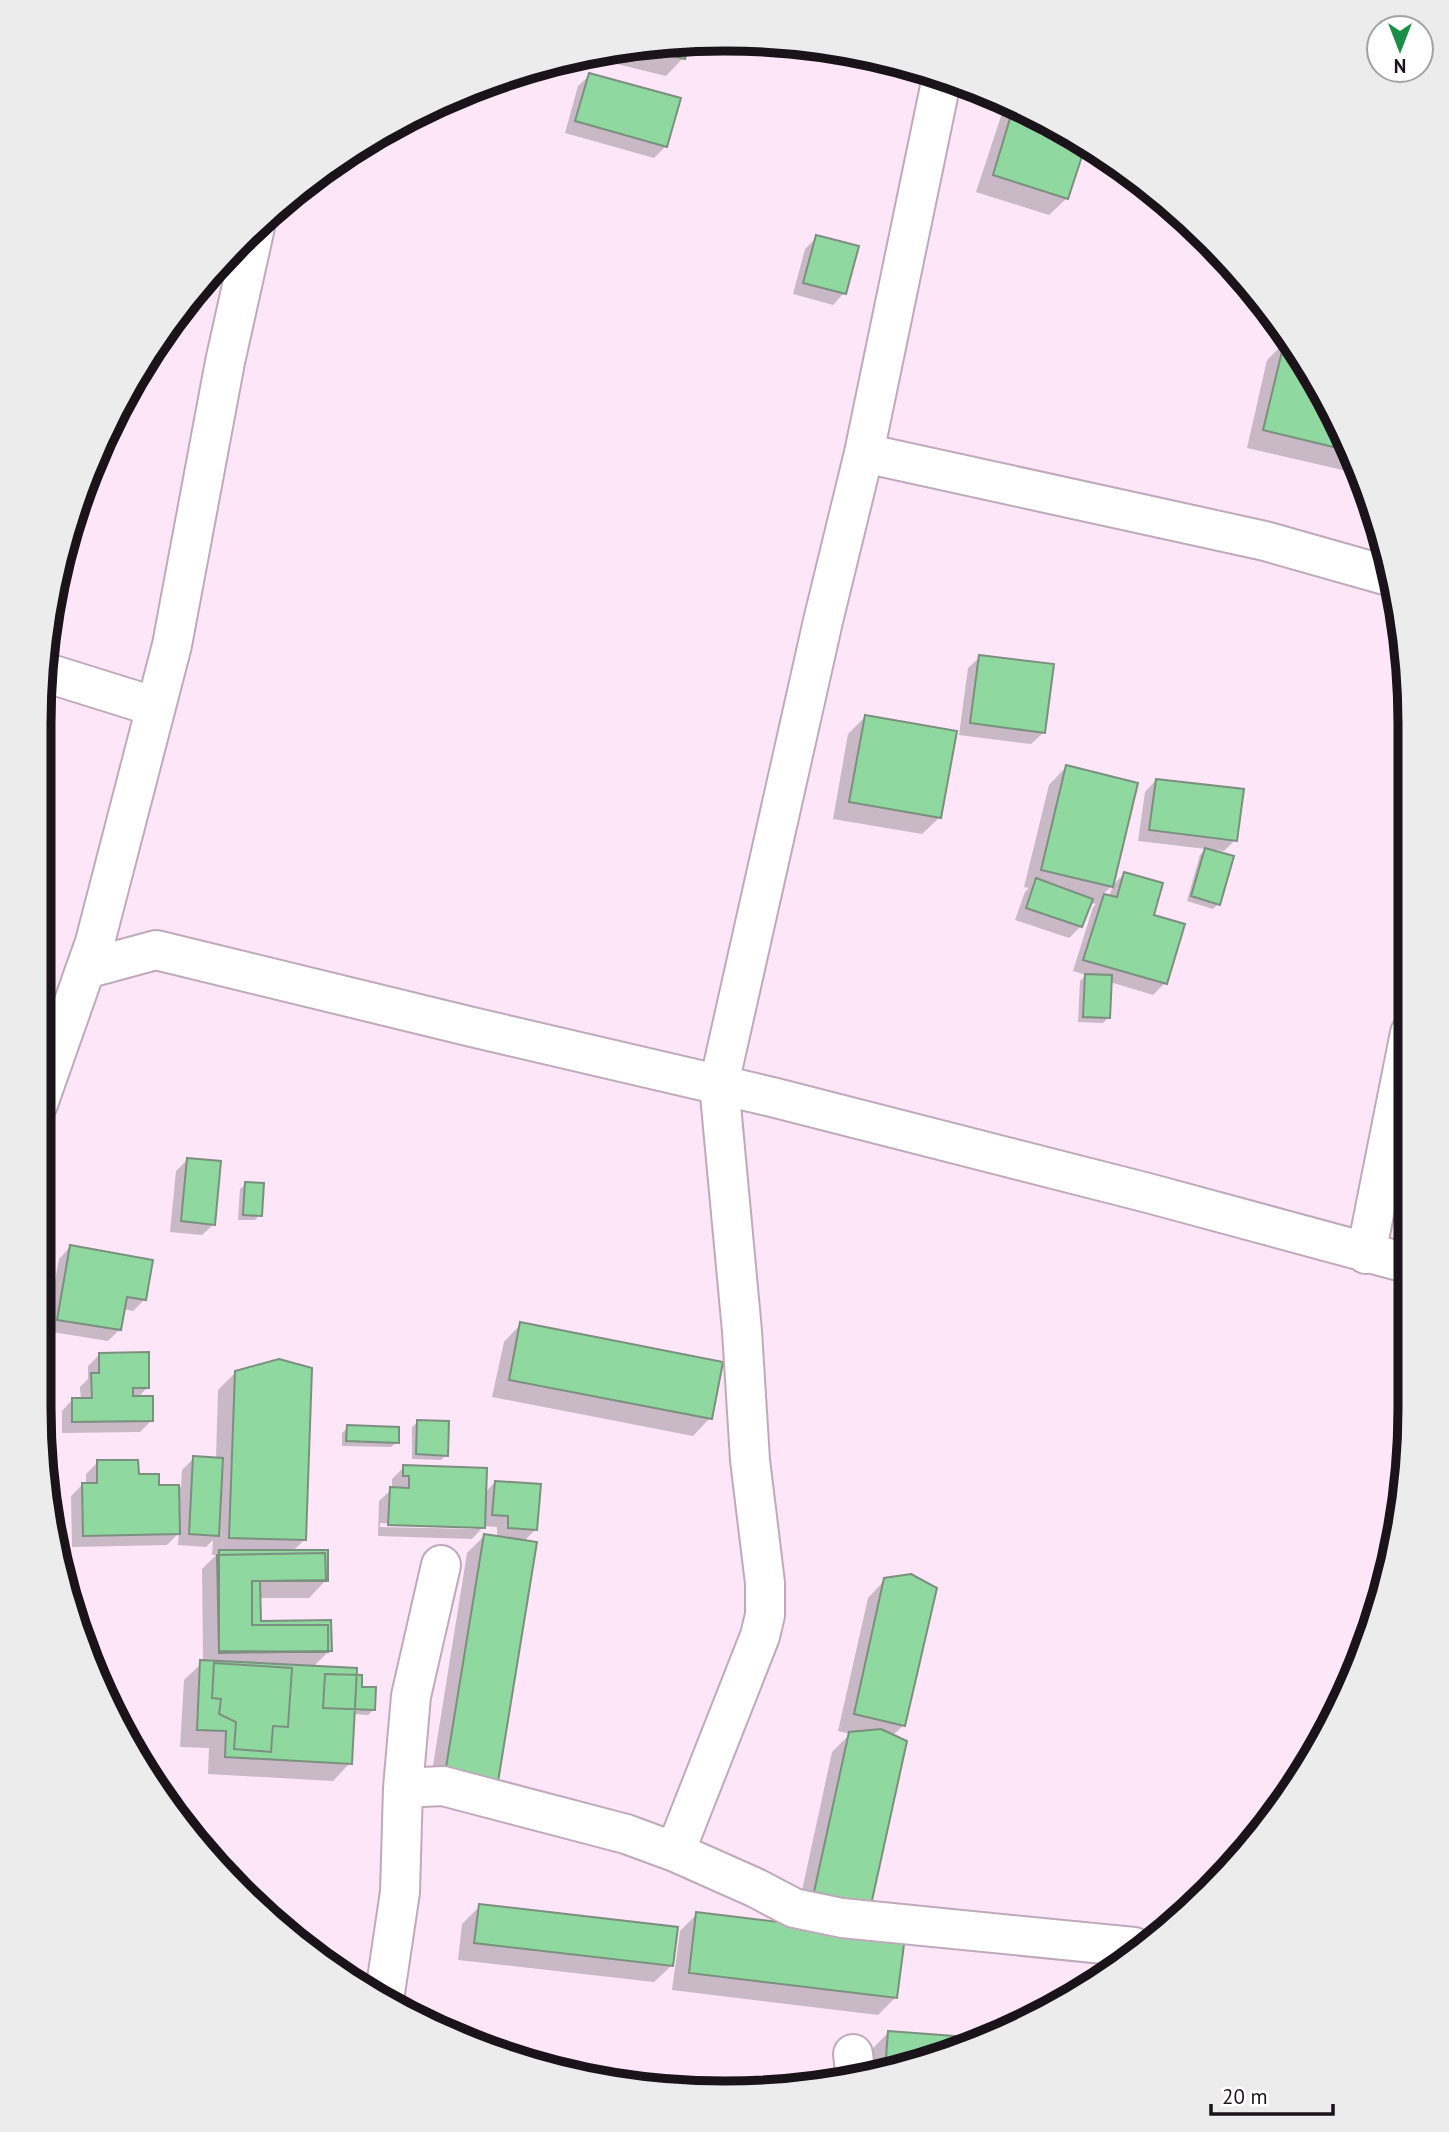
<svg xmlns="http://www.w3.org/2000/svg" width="1449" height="2132" font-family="'PT Sans',sans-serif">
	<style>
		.shadow { fill: #0003; fill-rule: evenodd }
		.building { fill: #8fd8a0; stroke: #7b907f; stroke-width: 2 }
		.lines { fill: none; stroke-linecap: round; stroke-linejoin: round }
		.minor-casing { stroke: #bfaabb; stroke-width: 42 }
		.minor { stroke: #fff; stroke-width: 38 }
		.rim { fill: none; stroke: #1b131a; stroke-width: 9 }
	</style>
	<rect width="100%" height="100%" fill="#fce6f8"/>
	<path class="shadow" d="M687 42 683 58 666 76 580 55 591 52Z
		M590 75 666 146 654 158 565 133 578 86Z
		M1006 101 1084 143 1067 198 1049 215 976 192Z
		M817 237 844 293 833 305 793 294 805 249Z
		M1284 343 1340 421 1354 464 1347 471 1247 448 1267 360Z
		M980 657 1043 733 1031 744 959 735 968 668Z
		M865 717 940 817 922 834 833 819 848 734Z
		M1066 767 1112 886 1102 895 1109 897 1113 885 1124 874 1152 916 1165 983 1153 995 1110 982 1108 1018 1103 1023 1078 1022 1080 981 1086 975 1073 971 1093 907 1096 904 1089 903 1080 927 1069 938 1015 920 1025 892 1029 888 1024 887 1049 785Z
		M1156 780 1235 840 1224 851 1216 850 1218 904 1213 909 1187 901 1200 855 1206 849 1138 841 1145 792Z
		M187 1160 214 1224 202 1235 170 1232 176 1171Z
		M246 1184 260 1215 255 1220H238L240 1189Z
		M70 1247 145 1299 133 1311 123 1309 120 1329 108 1341 46 1331 59 1259Z
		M521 1324 710 1418 693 1436 492 1397 504 1342Z
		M100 1354 147 1388 137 1398 151 1421 140 1432 62 1433V1411L73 1399H81L80 1387 88 1379V1366Z
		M236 1372 304 1540 292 1552 326 1580 309 1598H258L259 1623 330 1650 312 1668 355 1677 373 1710 368 1715 353 1714 350 1763 333 1781 208 1774 209 1748 180 1747 184 1680 203 1662 202 1569 216 1555H212L213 1540 206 1547 178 1545 179 1533 167 1545 72 1547 71 1496 83 1484H86V1474L98 1462 137 1476 157 1487H181L182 1470 194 1458 216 1459 218 1390Z
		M418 1422 446 1455 441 1460 412 1459V1427Z
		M348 1427 397 1442 391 1447 342 1446V1433Z
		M404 1467 484 1494 495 1482 536 1529 523 1542 494 1793 427 1803 467 1553 484 1536 497 1538V1527L484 1526 472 1539 378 1536 379 1501 392 1489V1479ZM380 1523 475 1526V1529L380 1527Z
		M885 1580 904 1725 892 1736 869 1904 798 1909 832 1752 850 1734 838 1731 868 1598Z
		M480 1906 672 1965 654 1982 458 1960 462 1924Z
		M697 1914 896 1997 878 2015 672 1990 680 1931Z
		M888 2033 978 2040 869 2077 871 2050Z"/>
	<path class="building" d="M689 42 685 59 635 47Z
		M589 73 681 98 667 147 575 121Z
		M1014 105 1086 144 1068 199 993 175Z
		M816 235 859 246 846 294 803 283Z
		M1284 343 1340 421 1350 451 1263 430Z
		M979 655 1054 664 1045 733 970 723Z
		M865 715 957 731 941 818 849 802Z
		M1066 765 1138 783 1113 887 1041 870Z
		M1156 779 1244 789 1237 841 1149 830Z
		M38 845 54 846 45 934H38Z
		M1205 848 1234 856 1220 905 1191 896Z
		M1124 872 1163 883 1154 915 1185 924 1167 984 1083 960 1104 894 1117 897Z
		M1036 878 1093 899 1082 927 1026 908Z
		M1085 974 1112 975 1110 1018 1083 1017Z
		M187 1158 221 1161 215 1225 181 1221Z
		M245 1182 264 1183 262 1216 243 1215Z
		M70 1245 153 1260 146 1300 127 1297 121 1330 57 1320Z
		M520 1322 723 1362 712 1419 509 1380Z
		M149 1352V1388H133V1396H153V1421L72 1422V1398H92L91 1373H99V1353Z
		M279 1359 312 1368 306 1540 229 1538 235 1371Z
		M417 1420 449 1421 448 1456 416 1454Z
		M347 1425 399 1427V1443L346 1441Z
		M193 1456 223 1458 219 1536 189 1534Z
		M97 1460H138L139 1474H159V1485H179L180 1534 83 1536 82 1483H97Z
		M403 1465 487 1468 485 1528 388 1525 390 1487 409 1488V1476H403Z
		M495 1481 541 1484 537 1530 508 1528V1516L492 1515Z
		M484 1534 537 1542 496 1794 443 1786Z
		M219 1550H328V1581H252V1625H328V1652L219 1651Z
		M325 1553 326 1580 260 1581 261 1621 331 1620 332 1651 219 1653 217 1555Z
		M911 1574 937 1588 905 1726 854 1714 884 1578Z
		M200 1660 357 1668 352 1764 225 1757 226 1731 197 1730Z
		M214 1663 292 1668 288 1727 273 1726 271 1752 234 1749 236 1722 219 1714 221 1699 212 1698Z
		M325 1674 362 1675V1687H376L375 1710 323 1708Z
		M881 1729 907 1741 871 1905 814 1892 849 1732Z
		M479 1904 678 1927 673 1966 474 1943Z
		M696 1912 905 1937 897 1998 689 1973Z
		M888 2031 982 2038 885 2071Z"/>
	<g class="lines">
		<g class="minor-casing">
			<path id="minor" d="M864 453 1265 541 1392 577
				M44 672 156 707
				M86 969 156 950 472 1027 772 1097 1148 1193 1410 1264
				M38 1104 95 942 172 645 225 362 255 227
				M1366 1254 1410 1033
				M403 1788 443 1786 626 1834 675 1852 756 1888 794 1908 842 1918 1134 1947
				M675 1852 760 1636 765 1615V1583L750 1460 742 1331 719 1084 823 621 864 453 942 77
				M385 1993 400 1892 403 1788 411 1696 441 1565
				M853 2054 856 2080"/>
		</g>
		<use href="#minor" class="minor"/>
	</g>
	<path d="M0 0H1449V2132H0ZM724 51H725A673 673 0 0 1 1398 724V1408A673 673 0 0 1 725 2081H724A673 673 0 0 1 51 1408V724A673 673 0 0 1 724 51Z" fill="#edeced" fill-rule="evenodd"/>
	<path class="rim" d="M724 51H725A673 673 0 0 1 1398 724V1408A673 673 0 0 1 725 2081H724A673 673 0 0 1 51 1408V724A673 673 0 0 1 724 51Z"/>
	<g transform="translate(1400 49) rotate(180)"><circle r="33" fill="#ffffff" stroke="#a4a1a3" stroke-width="2"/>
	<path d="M0-5L12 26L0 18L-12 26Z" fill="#1a8d46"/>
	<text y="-10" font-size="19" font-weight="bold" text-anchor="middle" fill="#1b131a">N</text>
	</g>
	<path d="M1211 2104v10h122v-10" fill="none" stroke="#1b131a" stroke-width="3.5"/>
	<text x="1222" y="2104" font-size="21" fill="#1b131a" stroke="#ffffff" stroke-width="5" paint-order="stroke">20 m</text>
</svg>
